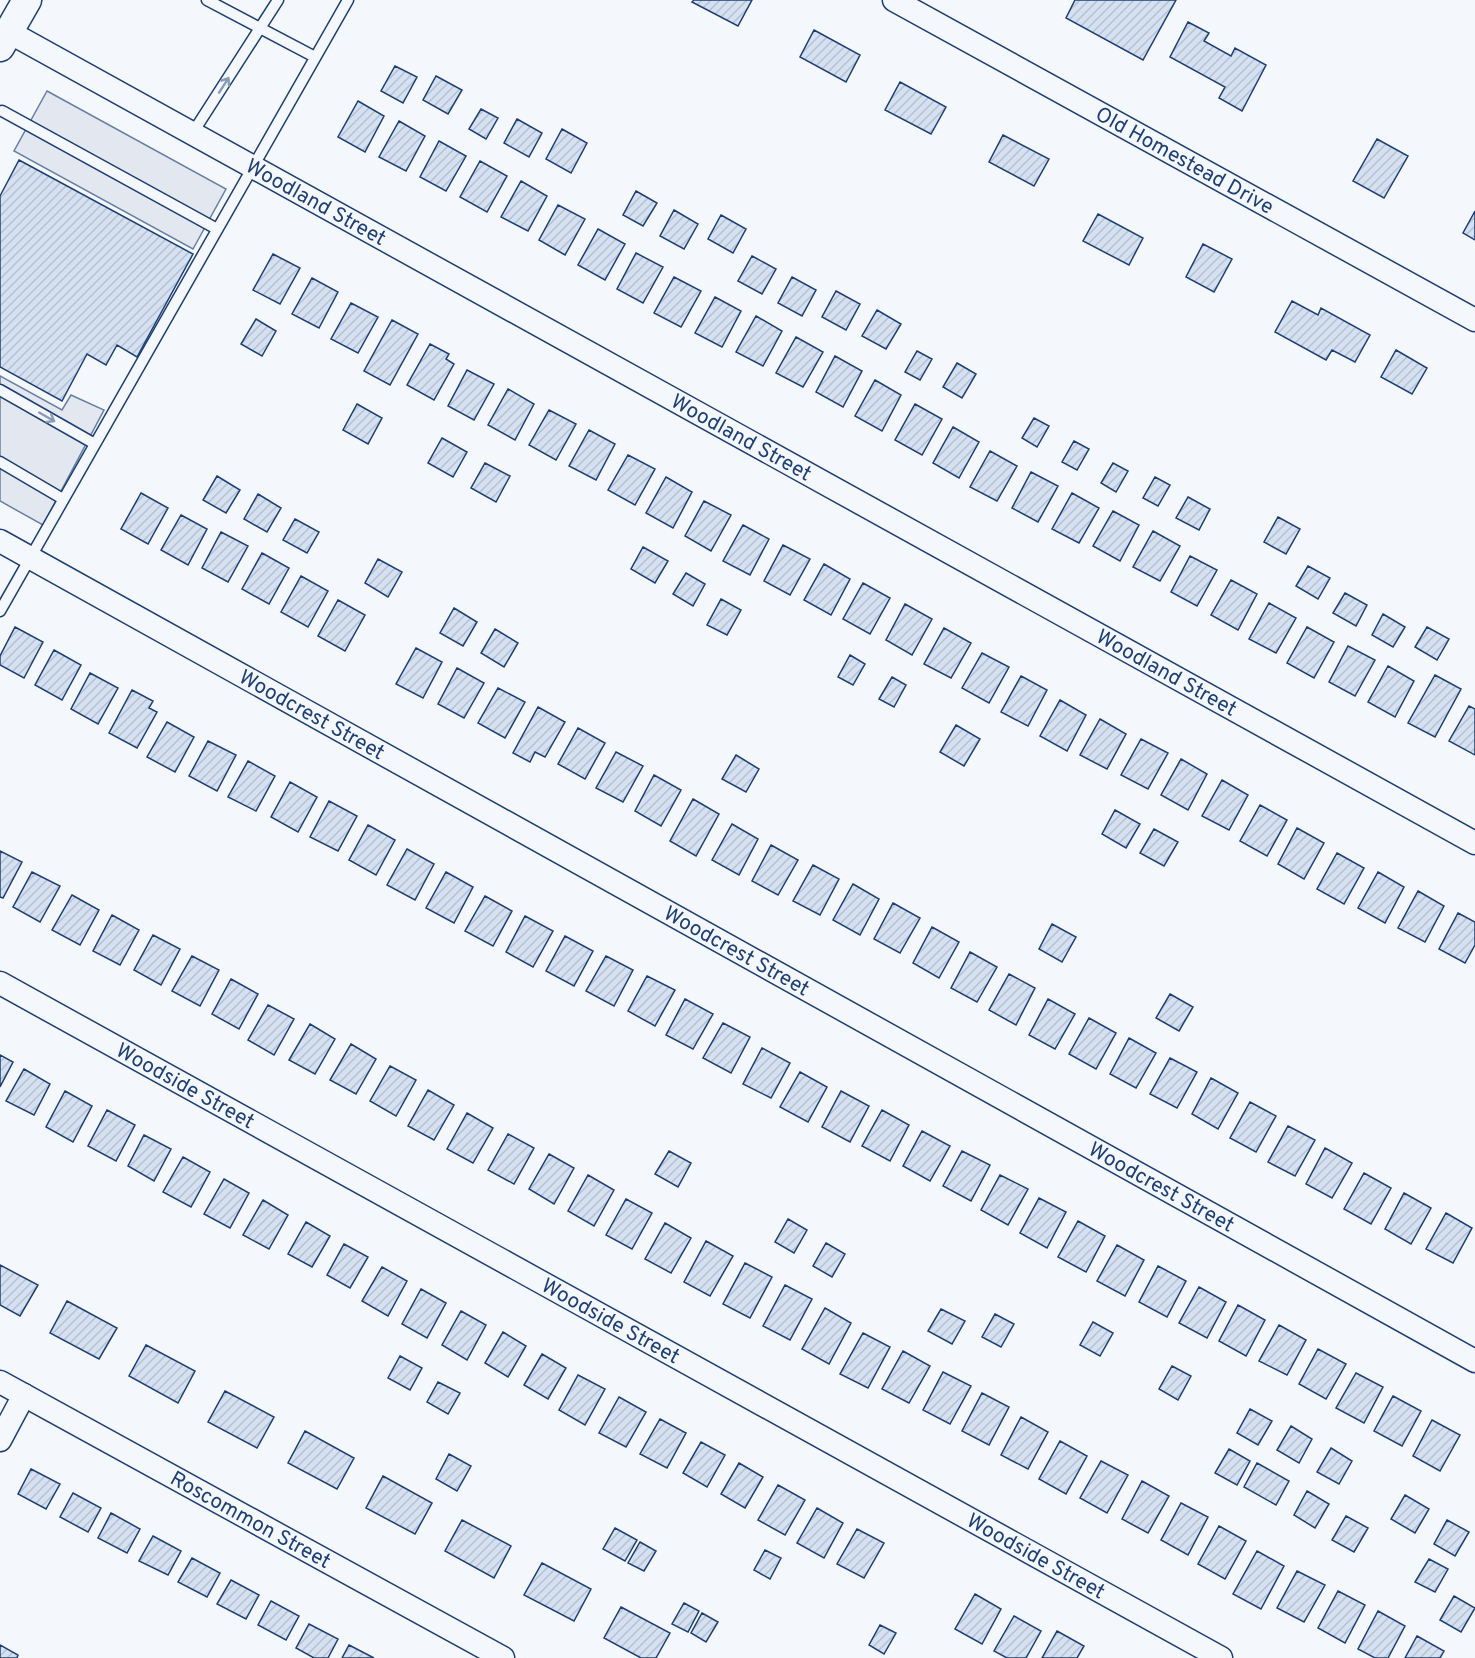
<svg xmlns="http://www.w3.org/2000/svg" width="1475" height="1658" font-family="Overpass,sans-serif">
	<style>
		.parking { fill: #e3e8f0; stroke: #687fa3; stroke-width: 1.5 }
		.building { fill: url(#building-hatch); stroke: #1d3f73; stroke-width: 1.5 }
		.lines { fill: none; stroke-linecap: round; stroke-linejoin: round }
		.service-casing { stroke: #1d3f73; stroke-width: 13 }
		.minor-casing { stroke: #1d3f73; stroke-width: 25 }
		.tertiary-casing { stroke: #1d3f73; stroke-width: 31 }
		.service { stroke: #f4f7fb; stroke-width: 10 }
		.minor { stroke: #f4f7fb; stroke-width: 22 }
		.tertiary { stroke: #f4f7fb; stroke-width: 28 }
		.oneway { stroke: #889bb7 }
		.labels { text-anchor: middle; stroke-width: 4.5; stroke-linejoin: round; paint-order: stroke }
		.street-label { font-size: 21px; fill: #1d3f73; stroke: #f4f7fb }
	</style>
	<defs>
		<pattern id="building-hatch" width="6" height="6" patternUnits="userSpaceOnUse" patternTransform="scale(1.5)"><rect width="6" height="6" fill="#d5e0f0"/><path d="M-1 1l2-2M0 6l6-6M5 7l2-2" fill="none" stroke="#b6c1d1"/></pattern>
	</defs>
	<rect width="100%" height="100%" fill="#f4f7fb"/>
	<path class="parking" d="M47 91 226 189 193 249 14 151Z
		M0 376 62 410 71 395 104 410 43 525 0 501Z"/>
	<path class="building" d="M694 0H752L738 26 692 2Z
		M1075 0H1176L1143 60 1066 18Z
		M1188 22 1209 33 1204 41 1231 56 1235 48 1266 65 1242 111 1219 98 1225 87 1170 57Z
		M814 30 860 55 846 82 800 57Z
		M395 66 417 77 403 103 381 91Z
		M436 76 462 90 448 114 423 100Z
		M900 82 946 107 931 134 885 110Z
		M358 101 384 116 365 152 338 137Z
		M481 109 498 118 486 139 469 129Z
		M517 119 542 133 529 157 504 143Z
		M399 121 425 136 406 171 379 157Z
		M562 129 587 143 571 173 546 159Z
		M1003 135 1049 159 1034 186 989 162Z
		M1377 139 1408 156 1384 198 1353 181Z
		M439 141 466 156 446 191 420 177Z
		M19 160 193 254 137 357 117 345 106 365 87 354 62 401 0 367V196Z
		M480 161 507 176 487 212 460 197Z
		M521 181 547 196 528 231 501 217Z
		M636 191 657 203 643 226 623 215Z
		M558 205 585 219 565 255 539 240Z
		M674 210 698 224 684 249 660 236Z
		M1475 211V240L1463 233Z
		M1098 214 1143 238 1129 265 1083 241Z
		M721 215 746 229 733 253 708 239Z
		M598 229 625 244 605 280 578 265Z
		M1203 244 1232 259 1214 292 1186 277Z
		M636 253 663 267 643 303 617 289Z
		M273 254 300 268 280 304 253 290Z
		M752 256 776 269 762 294 738 281Z
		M674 277 701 291 681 327 654 313Z
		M792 277 816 290 802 316 778 303Z
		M312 278 338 292 319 328 292 314Z
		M836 291 860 304 846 330 822 317Z
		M715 297 741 311 722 347 695 333Z
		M1292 301 1318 315 1321 308 1370 335 1355 362 1332 350 1326 360 1275 332Z
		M351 303 378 317 358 353 331 339Z
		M877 310 901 324 886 349 862 336Z
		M756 316 782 331 763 366 736 352Z
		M256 319 276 331 262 356 241 344Z
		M392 320 418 334 390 385 364 371Z
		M796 337 823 352 803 387 776 373Z
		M430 344 449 354 446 359 454 364 434 400 407 385Z
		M1396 350 1427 368 1412 394 1381 377Z
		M917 351 932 359 920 380 905 372Z
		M835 356 862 371 843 407 816 392Z
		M957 363 976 374 962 398 943 387Z
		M467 370 494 384 474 420 448 406Z
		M875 380 901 395 882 431 855 416Z
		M508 389 534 404 515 440 488 425Z
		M357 404 382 418 368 444 343 430Z
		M915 404 942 419 922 455 895 440Z
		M549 410 576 424 556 460 529 445Z
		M1034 418 1049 426 1037 447 1022 438Z
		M953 427 979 442 959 478 933 463Z
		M589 430 615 444 596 480 569 466Z
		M442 438 467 452 453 477 428 463Z
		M1074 441 1089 449 1077 470 1062 462Z
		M990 451 1017 466 997 501 970 487Z
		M628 455 655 469 635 505 608 490Z
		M485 463 510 476 496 502 471 488Z
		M1113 463 1128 471 1116 492 1101 483Z
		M1031 472 1058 486 1038 522 1012 508Z
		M217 476 240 490 226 513 203 500Z
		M666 477 692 492 673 528 646 513Z
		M1155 477 1170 485 1158 506 1143 498Z
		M141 493 168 508 148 544 121 529Z
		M1072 493 1099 508 1079 543 1052 529Z
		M258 494 281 508 267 532 244 519Z
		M1188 497 1210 509 1199 530 1176 518Z
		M704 501 731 515 711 551 685 536Z
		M1113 511 1139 525 1120 561 1093 546Z
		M181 515 207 529 188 565 161 550Z
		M1278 517 1300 529 1286 554 1264 542Z
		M295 519 319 532 307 553 283 540Z
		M743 525 769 539 750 575 723 561Z
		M1153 531 1180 546 1160 581 1133 567Z
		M221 532 248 546 228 582 202 568Z
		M783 545 810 559 790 595 764 581Z
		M643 547 668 561 655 583 631 569Z
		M262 553 289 568 269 604 242 589Z
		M1190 556 1217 570 1197 606 1171 592Z
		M378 559 402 572 388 597 365 583Z
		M824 564 850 579 831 615 804 600Z
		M1308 566 1330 578 1318 599 1296 586Z
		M686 573 705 584 693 606 673 594Z
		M301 576 328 591 308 627 281 612Z
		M1231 580 1257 594 1238 630 1211 615Z
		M863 583 890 598 870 634 843 619Z
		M1345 593 1367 605 1356 626 1333 613Z
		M721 599 741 610 727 635 707 625Z
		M338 600 365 615 345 651 318 636Z
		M1269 603 1296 618 1276 653 1249 639Z
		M905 604 932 619 912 655 886 640Z
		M454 608 477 622 463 646 440 633Z
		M1383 614 1405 627 1393 647 1372 635Z
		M15 627 43 642 24 678 0 665V656Z
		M1307 627 1334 642 1314 678 1287 663Z
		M1427 627 1449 639 1437 660 1415 647Z
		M944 628 971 643 951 678 924 664Z
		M495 629 518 643 504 667 481 653Z
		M1348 646 1375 660 1355 696 1329 682Z
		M416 648 442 662 423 698 396 684Z
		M54 650 81 665 62 700 35 685Z
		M982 653 1009 667 989 703 962 688Z
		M850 655 865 664 853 685 838 677Z
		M1388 666 1414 681 1395 717 1368 702Z
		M457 668 484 683 464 718 438 704Z
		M90 673 118 688 98 724 71 709Z
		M1435 675 1461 689 1435 737 1408 723Z
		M1021 676 1047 690 1028 726 1001 712Z
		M892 677 906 685 894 707 879 699Z
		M498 688 525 702 505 738 478 723Z
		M132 690 153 701 149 708 157 712 137 748 109 733Z
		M1060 700 1086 715 1067 751 1040 736Z
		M1469 706 1475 709V755L1449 741Z
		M538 707 565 722 545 757 535 752 530 762 513 753Z
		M1100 719 1126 734 1107 769 1080 755Z
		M167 722 194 737 175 772 147 757Z
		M956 725 980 739 964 766 940 752Z
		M578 728 605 743 585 779 558 764Z
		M1141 739 1168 753 1148 789 1121 775Z
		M208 741 236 755 217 791 189 776Z
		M616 752 643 766 623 802 596 788Z
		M736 755 759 769 746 792 722 779Z
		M1181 759 1207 774 1188 810 1161 795Z
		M248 761 275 776 256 811 228 797Z
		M654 775 681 790 661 826 635 811Z
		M1222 780 1248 795 1229 830 1202 816Z
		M290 782 317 797 298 832 271 817Z
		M693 799 719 814 696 856 670 841Z
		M329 801 357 816 338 851 310 837Z
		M1260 805 1287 820 1267 856 1240 841Z
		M1115 810 1140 824 1126 848 1102 834Z
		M732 824 758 839 739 875 712 860Z
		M368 825 395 840 376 875 349 860Z
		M1297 828 1324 843 1304 879 1278 864Z
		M1154 829 1178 842 1164 866 1140 853Z
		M771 845 798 860 778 895 752 881Z
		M407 849 434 864 415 900 387 885Z
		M0 851 22 862 3 898 0 897Z
		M1337 853 1364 868 1344 904 1317 889Z
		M813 865 839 879 820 915 793 901Z
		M32 872 60 886 40 922 13 907Z
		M446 872 473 887 454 923 426 908Z
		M1378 872 1404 887 1385 923 1358 908Z
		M853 884 879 899 860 935 833 920Z
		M1418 891 1444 906 1425 942 1398 928Z
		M72 895 99 910 80 945 52 930Z
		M485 896 512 911 493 946 465 931Z
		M893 903 920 918 900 953 874 939Z
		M1458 913 1475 922V945L1465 963 1439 949Z
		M112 915 139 930 120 965 93 951Z
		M525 916 553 931 533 967 506 952Z
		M1052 924 1076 937 1062 962 1039 949Z
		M932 927 959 942 939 978 913 963Z
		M153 935 180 949 161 985 134 970Z
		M565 936 593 951 574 986 546 971Z
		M970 952 997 967 977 1002 951 988Z
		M192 956 219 970 200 1006 172 991Z
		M606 956 633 970 614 1006 586 991Z
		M1009 974 1035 988 1016 1025 989 1010Z
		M647 976 675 990 655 1026 628 1011Z
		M231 979 258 994 239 1029 212 1014Z
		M1170 994 1193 1007 1179 1031 1156 1018Z
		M685 999 713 1014 693 1049 666 1035Z
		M1048 999 1075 1014 1055 1049 1029 1035Z
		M268 1005 294 1019 274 1055 248 1040Z
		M1089 1018 1116 1033 1096 1069 1069 1054Z
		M723 1023 750 1037 731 1073 703 1058Z
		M310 1024 335 1039 315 1074 289 1060Z
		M1129 1038 1156 1053 1136 1088 1110 1074Z
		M351 1044 376 1059 356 1094 330 1080Z
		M762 1048 790 1063 771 1098 743 1084Z
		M0 1055 13 1062 0 1087Z
		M1170 1058 1197 1072 1177 1108 1150 1094Z
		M390 1066 416 1080 396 1116 370 1101Z
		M24 1069 50 1084 34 1115 6 1101Z
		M800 1072 827 1087 808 1122 780 1107Z
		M1211 1078 1238 1093 1218 1129 1192 1114Z
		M428 1090 454 1105 434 1140 408 1126Z
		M65 1091 92 1106 73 1142 46 1127Z
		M841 1091 869 1106 850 1142 822 1127Z
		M1250 1102 1276 1116 1256 1152 1230 1138Z
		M107 1110 135 1125 116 1161 88 1146Z
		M882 1110 909 1125 890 1161 862 1146Z
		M467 1113 493 1128 473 1163 447 1149Z
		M1288 1126 1315 1140 1295 1176 1268 1162Z
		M922 1131 950 1146 930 1181 903 1166Z
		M508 1134 534 1148 514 1184 488 1170Z
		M144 1135 171 1149 154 1181 128 1166Z
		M1325 1148 1352 1163 1332 1198 1306 1184Z
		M669 1151 691 1163 678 1187 655 1174Z
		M962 1151 990 1165 971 1201 943 1186Z
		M549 1154 574 1168 554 1204 529 1189Z
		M183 1157 210 1172 191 1207 163 1192Z
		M1364 1173 1391 1188 1371 1224 1344 1209Z
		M588 1175 614 1190 594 1226 568 1211Z
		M1000 1175 1028 1189 1008 1225 981 1210Z
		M224 1179 249 1193 230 1228 204 1214Z
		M1404 1193 1431 1208 1411 1244 1385 1229Z
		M1039 1198 1066 1212 1047 1248 1020 1233Z
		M626 1199 652 1213 632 1249 606 1235Z
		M263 1200 288 1215 269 1249 243 1235Z
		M1446 1213 1472 1228 1453 1263 1426 1249Z
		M788 1219 807 1230 794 1253 775 1242Z
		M1078 1221 1105 1236 1086 1272 1058 1257Z
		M306 1222 330 1236 312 1267 288 1254Z
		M665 1223 691 1238 671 1273 645 1259Z
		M706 1241 733 1256 710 1296 684 1282Z
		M826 1243 845 1254 832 1277 813 1266Z
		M344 1244 368 1257 350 1288 327 1275Z
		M1117 1245 1144 1260 1125 1296 1097 1281Z
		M745 1263 772 1277 750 1318 723 1304Z
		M0 1265 38 1285 20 1316 0 1305Z
		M1158 1266 1186 1281 1167 1317 1139 1302Z
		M382 1267 407 1281 388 1316 362 1301Z
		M785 1285 812 1299 790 1340 763 1326Z
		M1199 1287 1226 1302 1207 1338 1179 1323Z
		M421 1289 446 1303 427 1338 402 1324Z
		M67 1301 117 1328 99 1359 50 1333Z
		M1238 1305 1265 1320 1246 1356 1219 1341Z
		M825 1308 851 1323 829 1364 802 1349Z
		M941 1309 965 1321 952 1344 928 1331Z
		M461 1311 486 1325 467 1360 442 1345Z
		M995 1314 1014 1324 1001 1347 982 1337Z
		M1093 1322 1113 1333 1100 1356 1080 1345Z
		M1279 1325 1306 1340 1287 1375 1259 1361Z
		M503 1332 526 1346 508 1377 485 1363Z
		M863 1333 890 1347 868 1388 840 1374Z
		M146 1345 195 1371 178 1403 129 1376Z
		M1318 1349 1346 1364 1326 1399 1299 1384Z
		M903 1351 930 1366 909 1403 882 1389Z
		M542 1354 566 1368 548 1399 524 1385Z
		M400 1356 422 1368 410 1390 388 1378Z
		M1172 1366 1191 1376 1178 1400 1159 1389Z
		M943 1372 971 1386 950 1424 923 1410Z
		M1356 1373 1383 1387 1364 1423 1336 1408Z
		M578 1375 605 1389 585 1425 559 1410Z
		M438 1382 460 1393 448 1414 427 1402Z
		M225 1391 274 1417 257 1448 208 1422Z
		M982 1393 1009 1407 989 1445 962 1431Z
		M1393 1396 1421 1411 1402 1446 1374 1431Z
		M619 1397 646 1412 626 1447 599 1433Z
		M1250 1409 1272 1421 1258 1445 1237 1433Z
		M1021 1417 1048 1432 1028 1469 1001 1455Z
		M660 1419 686 1433 667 1468 640 1454Z
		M1432 1420 1460 1435 1440 1471 1413 1456Z
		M1291 1426 1312 1439 1299 1463 1277 1450Z
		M305 1431 354 1458 337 1489 288 1463Z
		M1060 1441 1087 1456 1066 1494 1039 1479Z
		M701 1442 725 1455 707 1487 683 1473Z
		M1331 1448 1352 1461 1339 1484 1317 1472Z
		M1229 1449 1250 1461 1237 1485 1215 1473Z
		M449 1454 471 1466 457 1491 436 1479Z
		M1101 1461 1128 1475 1107 1513 1080 1498Z
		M739 1463 763 1477 745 1508 721 1494Z
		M1257 1463 1289 1481 1276 1505 1244 1487Z
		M31 1469 60 1484 46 1509 18 1494Z
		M383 1476 432 1503 415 1534 366 1508Z
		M1142 1481 1169 1496 1148 1533 1122 1519Z
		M778 1485 805 1500 785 1535 758 1520Z
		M1307 1491 1329 1504 1315 1528 1294 1515Z
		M73 1493 101 1508 88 1532 60 1517Z
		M1405 1495 1429 1509 1415 1533 1391 1519Z
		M1181 1503 1208 1517 1188 1555 1161 1540Z
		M817 1508 843 1523 824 1558 797 1543Z
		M111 1513 140 1529 127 1553 98 1538Z
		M1346 1516 1368 1528 1354 1552 1332 1540Z
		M462 1520 511 1546 494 1578 445 1551Z
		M1447 1520 1469 1532 1455 1556 1434 1544Z
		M1219 1526 1246 1541 1225 1579 1198 1564Z
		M615 1528 637 1540 625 1561 603 1549Z
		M857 1529 884 1543 864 1578 837 1564Z
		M153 1536 181 1551 168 1575 139 1561Z
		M640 1542 656 1551 644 1571 628 1563Z
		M765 1550 781 1558 770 1579 754 1570Z
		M1257 1551 1284 1566 1261 1609 1233 1594Z
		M192 1558 220 1573 207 1597 178 1582Z
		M1429 1559 1448 1569 1435 1592 1415 1582Z
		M542 1563 591 1589 574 1621 524 1595Z
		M1297 1571 1325 1585 1304 1622 1277 1608Z
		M231 1580 259 1595 246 1619 217 1604Z
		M1338 1591 1365 1605 1345 1643 1318 1628Z
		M975 1594 1001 1609 982 1644 955 1629Z
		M1454 1596 1475 1608 1461 1632 1440 1620Z
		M271 1601 299 1616 286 1640 258 1625Z
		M684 1603 699 1611 688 1632 672 1624Z
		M621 1607 670 1633 656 1658H641L604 1638Z
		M1378 1611 1405 1626 1388 1658H1375L1358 1649Z
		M702 1613 718 1622 706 1642 691 1633Z
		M1014 1616 1041 1631 1026 1658H1007L994 1651Z
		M309 1624 338 1639 328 1658H314L296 1648Z
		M880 1625 896 1633 884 1654 869 1645Z
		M1057 1631 1084 1646 1077 1658H1042Z
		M1417 1636 1444 1651 1440 1658H1405Z
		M0 1645 18 1655 17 1658H0Z
		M349 1645 374 1658H342Z"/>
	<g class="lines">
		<g class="service-casing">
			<path id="service" d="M207 0 315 57
				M2 111 217 229
				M192 134 278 0
				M0 390 95 444
				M0 462 63 499
				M0 611 348 0"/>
		</g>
		<g class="minor-casing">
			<g id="minor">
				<path id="s1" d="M894 0 1475 320"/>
				<path id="s2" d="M9 32 1475 843"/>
				<path id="s3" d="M0 541 1475 1361"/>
				<path id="s4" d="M0 983 1221 1658"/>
				<path id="s5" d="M0 1382 503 1658"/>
				<path d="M0 1440 24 1395"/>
			</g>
		</g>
		<g class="tertiary-casing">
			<path id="tertiary" d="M0 47 27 0"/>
		</g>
		<use href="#service" class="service"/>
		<use href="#minor" class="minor"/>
		<use href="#tertiary" class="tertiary"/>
	</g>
	<defs><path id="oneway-shaft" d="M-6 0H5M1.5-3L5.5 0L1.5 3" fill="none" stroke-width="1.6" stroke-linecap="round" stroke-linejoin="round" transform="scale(1.5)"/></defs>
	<g class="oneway">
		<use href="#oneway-shaft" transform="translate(224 85) rotate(-57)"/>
		<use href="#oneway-shaft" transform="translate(47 417) rotate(30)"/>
	</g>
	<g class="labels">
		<g class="street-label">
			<text dy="7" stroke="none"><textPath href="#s1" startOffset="332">Old Homestead Drive</textPath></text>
			<text dy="7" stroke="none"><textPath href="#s2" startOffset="351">Woodland Street</textPath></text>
			<text dy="7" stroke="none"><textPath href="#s2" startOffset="837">Woodland Street</textPath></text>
			<text dy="7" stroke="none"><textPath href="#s2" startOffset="1323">Woodland Street</textPath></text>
			<text dy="7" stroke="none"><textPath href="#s3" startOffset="357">Woodcrest Street</textPath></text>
			<text dy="7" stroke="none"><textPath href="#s3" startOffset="843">Woodcrest Street</textPath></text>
			<text dy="7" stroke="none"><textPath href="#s4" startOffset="212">Woodside Street</textPath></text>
			<text dy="7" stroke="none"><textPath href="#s3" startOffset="1329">Woodcrest Street</textPath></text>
			<text dy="7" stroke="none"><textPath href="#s4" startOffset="698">Woodside Street</textPath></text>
			<text dy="7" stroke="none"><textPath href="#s5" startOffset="286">Roscommon Street</textPath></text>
			<text dy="7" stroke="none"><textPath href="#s4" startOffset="1184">Woodside Street</textPath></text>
		</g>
	</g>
</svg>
